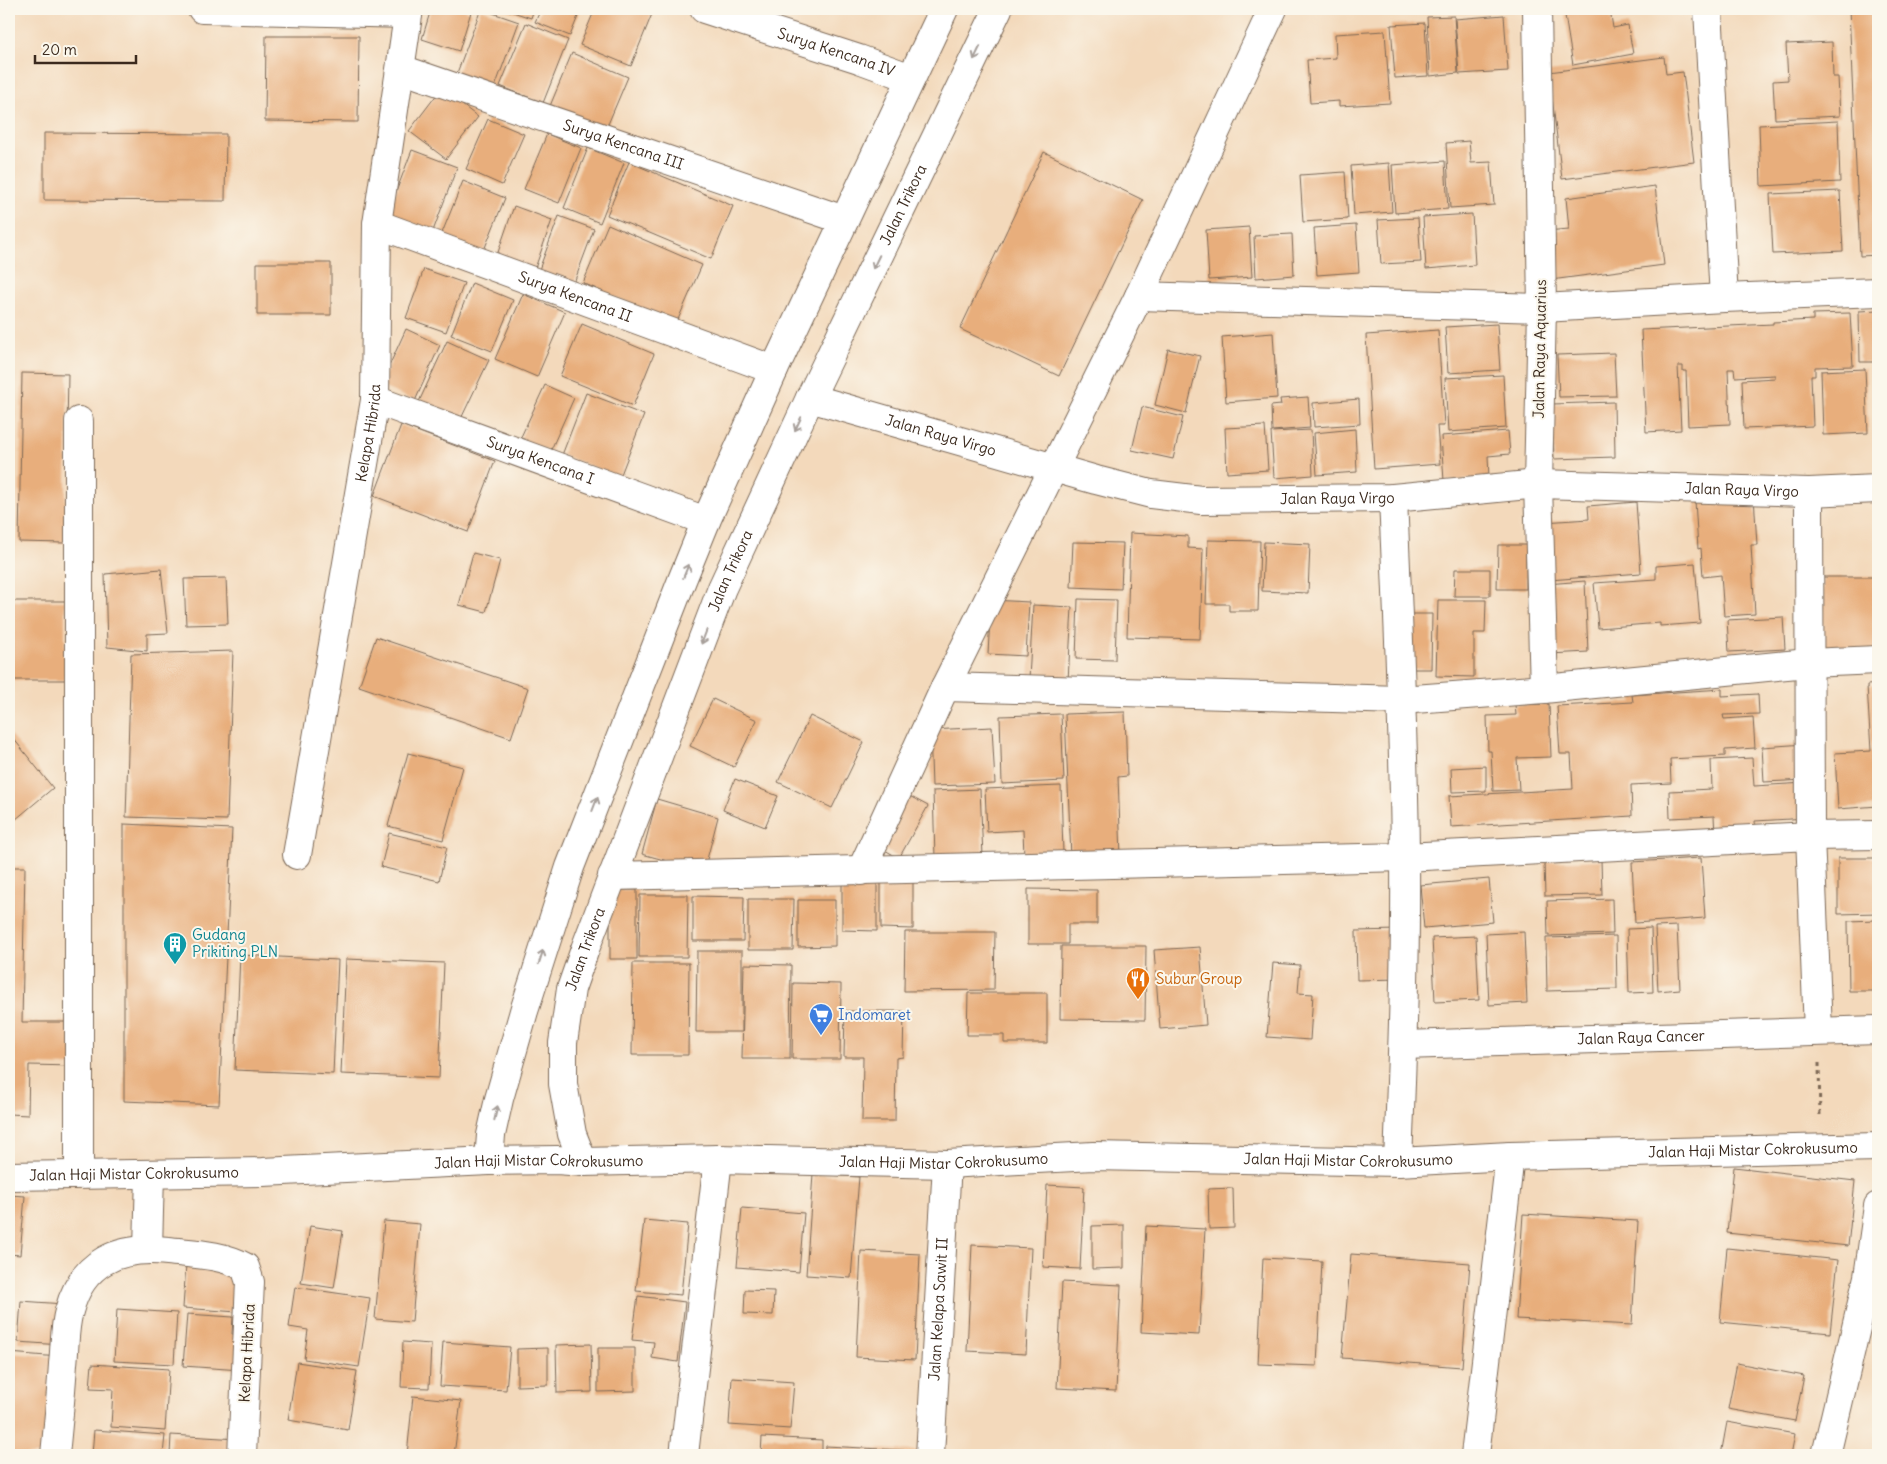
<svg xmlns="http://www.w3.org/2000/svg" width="1887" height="1464" font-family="Delius,sans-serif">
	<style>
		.building { fill: #e8ae7b }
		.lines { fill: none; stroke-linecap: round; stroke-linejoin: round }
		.minor-casing { stroke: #7b6755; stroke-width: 30 }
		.major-casing { stroke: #7b6755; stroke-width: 30 }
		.path { stroke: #7b6755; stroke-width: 3; stroke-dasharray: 4 4; stroke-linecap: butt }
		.minor { stroke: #fff; stroke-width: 28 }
		.major { stroke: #fff; stroke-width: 28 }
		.oneway { stroke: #a79f9a }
		.labels { text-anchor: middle; stroke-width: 4; stroke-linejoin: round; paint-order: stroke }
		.street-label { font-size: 15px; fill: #3b2a1e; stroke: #fbf7ec }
		.culture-label { font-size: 15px; fill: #0d838f; stroke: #fbf7ec; text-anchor: start }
		.food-label { font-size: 15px; fill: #c56008; stroke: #fbf7ec; text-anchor: start }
		.shop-label { font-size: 15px; fill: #366cbe; stroke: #fbf7ec; text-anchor: start }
	</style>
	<rect width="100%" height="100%" fill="#fbf7ec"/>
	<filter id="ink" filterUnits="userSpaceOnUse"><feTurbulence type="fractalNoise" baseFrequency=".02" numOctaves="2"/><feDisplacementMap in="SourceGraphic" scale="10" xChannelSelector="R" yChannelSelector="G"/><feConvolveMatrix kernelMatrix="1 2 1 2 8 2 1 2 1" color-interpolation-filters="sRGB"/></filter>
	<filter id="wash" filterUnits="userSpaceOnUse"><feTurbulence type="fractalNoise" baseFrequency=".0096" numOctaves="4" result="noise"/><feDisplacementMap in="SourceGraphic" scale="20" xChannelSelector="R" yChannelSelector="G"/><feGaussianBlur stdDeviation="1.12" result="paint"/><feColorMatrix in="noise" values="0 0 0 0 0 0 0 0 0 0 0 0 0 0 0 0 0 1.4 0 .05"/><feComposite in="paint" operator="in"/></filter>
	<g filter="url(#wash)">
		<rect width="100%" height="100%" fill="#f3d9bb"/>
		<g id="blocks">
			<path class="building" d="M431 9H462L471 12 459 51 422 39Z
				M481 9 519 22 495 87 457 73Z
				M504 9H534L531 18Z
				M541 9H581L570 36 535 22Z
				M595 9H654L631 66 580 45Z
				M1564 9H1610L1613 28 1628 25 1633 54 1573 65Z
				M1849 9H1878V255L1860 256Z
				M1504 15 1508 71 1459 74 1455 19Z
				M1454 16 1458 73 1430 76 1427 17Z
				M526 23 568 40 543 103 500 86Z
				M1425 23 1428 76 1395 78 1391 25Z
				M1385 31 1390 103 1339 106V101L1310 103 1307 60 1336 58 1335 34Z
				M266 36H359L358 122 265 121Z
				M1832 42 1833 77H1838L1840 116 1775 119 1773 81 1788 80 1786 44Z
				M572 53 628 77 606 129 550 106Z
				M1664 57 1666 74 1683 72 1694 162 1562 179 1549 72Z
				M441 89 478 117 446 159 409 131Z
				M488 119 524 134 502 185 466 169Z
				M1838 121 1840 182 1761 186 1759 125Z
				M44 133 226 134 225 201 44 200Z
				M547 134 581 148 559 203 524 189Z
				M1469 141 1471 163 1491 162 1494 205 1450 208 1446 143Z
				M588 148 624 163 600 223 564 208Z
				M412 150 457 167 433 231 388 213Z
				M1044 152 1143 200 1059 376 960 329Z
				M1445 161 1448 209 1395 213 1392 165Z
				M629 162 733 206 711 259 607 215Z
				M1389 163 1392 212 1354 215 1351 166Z
				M1345 172 1348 219 1303 222 1300 175Z
				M463 181 505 198 482 255 440 238Z
				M1655 186 1664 265 1551 280 1546 231 1569 229 1566 198Z
				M1840 191 1843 251 1773 254 1770 194Z
				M514 206 552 220 533 274 495 261Z
				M1472 214 1475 265 1426 269 1423 217Z
				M559 216 594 229 572 288 537 275Z
				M1418 218 1421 262 1381 264 1378 220Z
				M608 224 702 265 676 324 583 283Z
				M1356 225 1359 272 1317 275 1314 228Z
				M1249 227 1252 277 1209 280 1206 230Z
				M1292 234 1294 275 1256 278 1254 236Z
				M257 263H331V315H257Z
				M424 269 464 283 446 332 406 318Z
				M472 283 513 300 492 351 451 335Z
				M523 294 565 312 537 377 495 359Z
				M1878 310V362H1860L1859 311Z
				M1850 313 1853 366 1815 367V376H1811L1813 426 1744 429 1742 380 1775 378V375L1735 377 1734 369H1728L1730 424 1688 426 1686 371H1683V366H1678L1681 430 1646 432 1641 330 1773 324V322L1813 320V314Z
				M582 324 654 354 633 406 560 376Z
				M1497 324 1500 370 1448 373 1445 327Z
				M406 329 440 345 415 401 380 386Z
				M1438 330 1444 426H1437L1440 464 1374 469 1366 335Z
				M1273 333 1277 398 1226 402 1222 337Z
				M447 341 489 360 458 425 417 406Z
				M1168 349 1200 356 1186 413 1155 405Z
				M1614 353 1616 396 1559 397 1557 355Z
				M1865 369 1868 433 1823 435 1821 371Z
				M22 373 68 374 65 543 19 542Z
				M1503 375 1506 428 1448 432 1445 378Z
				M545 385 574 398 550 452 520 439Z
				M586 393 644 415 620 477 562 455Z
				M1308 397 1310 428 1272 431 1271 406 1281 405 1280 399Z
				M1359 399 1360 424 1314 427 1313 403Z
				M1614 402 1615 457 1554 459 1552 404Z
				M1142 407 1183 417 1173 459 1132 450Z
				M401 425 495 461 468 532 374 496Z
				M1265 426 1268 470 1227 473 1225 428Z
				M1355 429 1357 472 1317 475 1314 433Z
				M1311 430 1313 475 1274 478 1271 432Z
				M1508 431 1510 454 1488 456 1489 478 1444 481 1441 436Z
				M1754 496 1757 545H1751L1755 614 1724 616 1721 575 1703 577 1701 548 1698 549 1695 500Z
				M1636 502 1641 573 1549 580 1544 522 1589 519 1588 506Z
				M1130 533 1188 536V548L1203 549 1200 639 1127 637Z
				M1208 540 1260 541 1258 611H1229V604H1206Z
				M1073 542 1123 543 1121 589 1071 587Z
				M1264 542 1310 544 1308 593 1262 591Z
				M1498 545H1526V589H1497Z
				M473 553 500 560 486 612 459 605Z
				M1695 563 1700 623 1660 626V623L1598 628 1594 583 1656 579V566Z
				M161 569 168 633 147 634V651L107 647 105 574Z
				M1455 569H1490V596H1454Z
				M1823 577H1878V654H1822Z
				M226 578 228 624 186 625 184 579Z
				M1585 581 1588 652 1550 654 1546 584Z
				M1078 599 1117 600 1115 660 1076 659Z
				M991 600 1029 602 1026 656 988 654Z
				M1438 600H1486L1485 633H1474V677L1436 676Z
				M9 601H65V680H9Z
				M1033 605 1072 607 1068 681 1029 679Z
				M1403 614H1432L1431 669H1402Z
				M1783 617 1785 649 1729 652 1727 620Z
				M376 637 528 688 511 738 359 686Z
				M233 651 227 820 126 817 131 654Z
				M1878 684V806L1838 809 1835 753 1871 751 1867 685Z
				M1722 689V696L1758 694 1759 714 1723 715 1724 719 1753 717 1755 748 1725 750V756L1670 759 1671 783 1631 785 1632 816 1451 827 1449 796 1573 789 1571 754H1560L1557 706 1633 702 1632 695Z
				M713 699 757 720 734 767 690 746Z
				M1549 704 1551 757 1517 758 1519 790 1493 791 1491 751H1488L1487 716 1516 715 1515 705Z
				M1125 712 1127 776 1118 777 1121 856 1071 858 1065 714Z
				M1061 714 1064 781 1002 784 1000 716Z
				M810 716 864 742 832 808 778 782Z
				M992 727 995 784 932 786 930 730Z
				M9 733 53 788 9 825Z
				M1805 744 1807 780 1764 782 1762 747Z
				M408 753 463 767 443 840 388 826Z
				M1752 758 1754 786 1805 783 1808 818 1755 821 1756 834 1715 836 1714 816 1670 818 1669 791 1712 789 1711 760Z
				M1486 766V791L1452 792 1451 768Z
				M735 779 778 796 765 827 723 810Z
				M1061 786 1063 854 1024 856 1023 830 987 832 985 789Z
				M980 789 983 856 935 858 933 791Z
				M902 792 928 806 899 858 874 844Z
				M657 799 718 817 704 871 642 854Z
				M124 824 232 829 219 1105 124 1101Z
				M389 833 447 847 439 881 381 867Z
				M1701 858 1705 918 1635 923 1632 862Z
				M1838 858H1878V913L1838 914Z
				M1601 860 1602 895 1545 896 1544 862Z
				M9 867H25L22 1022H74L73 1066 29 1065 28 1115 9 1114Z
				M1489 879 1493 922 1424 928 1420 885Z
				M842 882H877V931L842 930Z
				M881 882H913V929L881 928Z
				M1028 889 1097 890V924H1068V944H1028Z
				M610 890H637V959H610Z
				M640 895H688L687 957H639Z
				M693 896 744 897 743 941H693Z
				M748 899H794L793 950H748Z
				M1612 899 1613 934 1548 936 1547 901Z
				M798 900H835V946L798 947Z
				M1876 920V935H1878V991H1849L1848 921Z
				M1677 926 1680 989 1658 991 1655 927Z
				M1651 928 1653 992 1629 993 1627 929Z
				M1398 930 1399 979 1357 980 1356 931Z
				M905 932H995L994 990 904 991Z
				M1524 932 1527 1003 1489 1005 1486 934Z
				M1476 936 1479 1000 1435 1002 1432 938Z
				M1616 936 1617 989 1547 991 1546 938Z
				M1061 946H1146L1145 1020 1060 1019Z
				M1200 947 1206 1025 1160 1029 1154 950Z
				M697 951H742V1032H696Z
				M240 955 338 960 333 1074 235 1070Z
				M346 959 444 963 439 1078 341 1074Z
				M633 963H689L688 1055H632Z
				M1273 963 1300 965 1298 993 1313 994 1310 1040 1267 1037Z
				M744 964 791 965 790 1059H742Z
				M793 983 841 984 840 1059H792Z
				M968 993H1047V1043H1004V1035H967Z
				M845 1011H904L903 1057 896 1058 895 1121H862L863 1057H844Z
				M1734 1167 1855 1181 1848 1246 1727 1233Z
				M813 1174 859 1177 851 1278 806 1275Z
				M1047 1185 1084 1187 1080 1269 1043 1267Z
				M1233 1188 1234 1228 1209 1229 1208 1189Z
				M9 1195 25 1196 20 1255 9 1254Z
				M742 1208 804 1213 799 1272 737 1267Z
				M1523 1214 1638 1221 1632 1325 1516 1319Z
				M644 1220 688 1224 681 1295 636 1291Z
				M384 1221 420 1224 412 1322 375 1319Z
				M1124 1225V1268L1092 1269V1226Z
				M310 1226 343 1231 334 1288 301 1283Z
				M1146 1226 1205 1229 1199 1335 1141 1332Z
				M972 1245 1031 1248 1026 1354 967 1351Z
				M1727 1248 1838 1260 1830 1333 1720 1322Z
				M861 1251 920 1254 915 1360 856 1357Z
				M1351 1254 1470 1263 1462 1367 1342 1358Z
				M1263 1258 1322 1261 1317 1366 1258 1364Z
				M186 1264 240 1268 237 1312 183 1308Z
				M1062 1282 1121 1285 1116 1391 1057 1388Z
				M295 1287 370 1298 359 1367 304 1359 308 1330 289 1327Z
				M745 1290 774 1291 773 1315 744 1314Z
				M638 1296 685 1302 678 1362 652 1358 654 1342 632 1340Z
				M21 1301 64 1304 61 1345 18 1342Z
				M117 1309 177 1313 174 1364 114 1361Z
				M187 1314 233 1317 232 1334 243 1335 241 1370 183 1366Z
				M403 1342 431 1344 429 1388 401 1387Z
				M443 1342 510 1347 506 1390 440 1386Z
				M591 1344 592 1392 557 1393 556 1345Z
				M548 1348V1385L517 1386V1349Z
				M598 1348H635V1391L598 1392Z
				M9 1353 59 1357 52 1455H9Z
				M297 1362 357 1371 348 1430 288 1420Z
				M1737 1363 1804 1376 1795 1421 1728 1409Z
				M92 1364 169 1369 165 1431 111 1427 113 1389 90 1388Z
				M732 1378 794 1382 790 1429 729 1425Z
				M413 1396 461 1401 454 1455H407Z
				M1727 1422 1795 1434 1791 1455H1721Z
				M94 1430 165 1435 163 1455H92Z
				M171 1435 238 1439 237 1455H170Z
				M762 1437 822 1440V1455H761Z
				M826 1446 918 1451V1455H825Z"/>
		</g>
	</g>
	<g filter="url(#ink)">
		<use href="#blocks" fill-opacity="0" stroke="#7b6755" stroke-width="1"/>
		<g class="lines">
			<g class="minor-casing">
				<g id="minor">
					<path d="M202 9 408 14"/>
					<path id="s1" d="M704 9 859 59 911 78"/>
					<path d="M1537 9 1542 308 1538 484 1544 689"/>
					<path d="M1708 9 1724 298 1878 292"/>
					<path id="s2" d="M401 69 844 220"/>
					<path id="s3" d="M377 224 774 370"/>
					<path d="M1139 296 1542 308 1724 298"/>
					<path id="s4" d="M810 398 1096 480 1151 494 1201 500 1393 498 1538 484 1809 492 1878 489"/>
					<path id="s5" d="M375 400 706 521"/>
					<path d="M79 421V1174"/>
					<path d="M1809 492 1810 836 1818 1031"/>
					<path d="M1393 498C1398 617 1404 737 1405 856 1406 958 1402 1060 1398 1162"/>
					<path d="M945 687 1401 700 1544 689 1808 663 1878 660"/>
					<path id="s6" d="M297 855 375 400 377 224 409 9"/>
					<path d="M861 871 945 687 1139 296 1273 9"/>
					<path d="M612 876 1405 857 1810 836 1878 835"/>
					<path id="s7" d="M1403 1045 1878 1030"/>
					<path d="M148 1249 150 1174"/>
					<path d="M55 1455C58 1425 61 1395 63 1364 65 1347 64 1328 69 1311 82 1261 119 1246 168 1251 194 1254 221 1254 245 1267L250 1282 242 1455"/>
					<path d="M684 1455 718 1159"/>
					<path id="s8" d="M930 1455 947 1164"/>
					<path d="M1475 1455 1510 1156"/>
					<path d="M1826 1455 1868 1277 1878 1206"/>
				</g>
			</g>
			<g class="major-casing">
				<g id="major">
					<path d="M489 1161 491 1135 499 1099 524 1011 570 867 682 580 706 521 774 370 944 9"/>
					<path id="s9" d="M583 1162 572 1134 563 1084V1043L571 989 585 949 722 588 810 398 998 9"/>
					<path id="s10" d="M9 1176 263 1172 489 1161 557 1160 583 1162 718 1159 947 1164 1093 1156 1398 1162 1510 1156 1878 1147"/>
				</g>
			</g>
			<path class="path" d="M1819 1063 1820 1119"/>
			<use href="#minor" class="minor"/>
			<use href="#major" class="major"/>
		</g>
		<defs><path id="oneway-shaft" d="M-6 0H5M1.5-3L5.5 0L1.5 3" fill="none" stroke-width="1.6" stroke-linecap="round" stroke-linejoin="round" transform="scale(1.25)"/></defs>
		<g class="oneway">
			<use href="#oneway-shaft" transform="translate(977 53) rotate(116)"/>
			<use href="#oneway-shaft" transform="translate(876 262) rotate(116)"/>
			<use href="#oneway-shaft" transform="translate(798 424) rotate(115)"/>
			<use href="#oneway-shaft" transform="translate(686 571) rotate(-68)"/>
			<use href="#oneway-shaft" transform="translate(704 637) rotate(111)"/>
			<use href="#oneway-shaft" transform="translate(595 804) rotate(-69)"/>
			<use href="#oneway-shaft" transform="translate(541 957) rotate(-72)"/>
			<use href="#oneway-shaft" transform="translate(496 1113) rotate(-77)"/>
		</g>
	</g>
	<defs>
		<g id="building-pin" transform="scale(1.25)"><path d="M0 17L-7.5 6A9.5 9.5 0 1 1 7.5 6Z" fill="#0f9aa8" stroke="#fbf7ec"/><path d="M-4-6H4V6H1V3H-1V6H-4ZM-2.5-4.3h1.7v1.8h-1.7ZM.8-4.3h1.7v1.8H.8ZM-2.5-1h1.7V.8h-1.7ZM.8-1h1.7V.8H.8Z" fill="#fff"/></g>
		<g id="restaurant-pin" transform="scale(1.25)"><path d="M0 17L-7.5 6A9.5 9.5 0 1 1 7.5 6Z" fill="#e8710a" stroke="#fbf7ec"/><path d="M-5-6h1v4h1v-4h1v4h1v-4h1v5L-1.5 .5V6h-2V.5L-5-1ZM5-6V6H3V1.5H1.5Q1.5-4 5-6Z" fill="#fff"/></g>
		<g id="supermarket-pin" transform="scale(1.25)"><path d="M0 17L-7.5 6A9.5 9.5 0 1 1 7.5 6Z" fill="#3f7fe0" stroke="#fbf7ec"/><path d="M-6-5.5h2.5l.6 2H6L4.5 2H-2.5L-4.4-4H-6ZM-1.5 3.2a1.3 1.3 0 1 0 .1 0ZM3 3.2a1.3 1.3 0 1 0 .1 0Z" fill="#fff"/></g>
	</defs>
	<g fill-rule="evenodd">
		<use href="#building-pin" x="175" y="944"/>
		<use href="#restaurant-pin" x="1138" y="979"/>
		<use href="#supermarket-pin" x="821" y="1015"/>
	</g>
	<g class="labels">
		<g class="street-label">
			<text dy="5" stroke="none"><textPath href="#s1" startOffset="139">Surya Kencana IV</textPath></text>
			<text dy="5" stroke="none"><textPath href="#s2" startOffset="235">Surya Kencana III</textPath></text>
			<text dy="5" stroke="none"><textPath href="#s9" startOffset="1029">Jalan Trikora</textPath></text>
			<text dy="5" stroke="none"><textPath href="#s3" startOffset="211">Surya Kencana II</textPath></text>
			<text transform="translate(1540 349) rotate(-89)" y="5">Jalan Raya Aquarius</text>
			<text dy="5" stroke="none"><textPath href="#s6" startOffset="428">Kelapa Hibrida</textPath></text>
			<text dy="5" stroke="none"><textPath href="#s4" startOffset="136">Jalan Raya Virgo</textPath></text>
			<text dy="5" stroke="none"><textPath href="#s5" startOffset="176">Surya Kencana I</textPath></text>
			<text dy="5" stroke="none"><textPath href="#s4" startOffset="946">Jalan Raya Virgo</textPath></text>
			<text dy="5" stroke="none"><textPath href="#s4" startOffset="541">Jalan Raya Virgo</textPath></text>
			<text dy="5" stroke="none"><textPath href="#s9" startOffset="624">Jalan Trikora</textPath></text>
			<text dy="5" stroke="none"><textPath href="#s9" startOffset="219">Jalan Trikora</textPath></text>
			<text dy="5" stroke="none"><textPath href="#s7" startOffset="238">Jalan Raya Cancer</textPath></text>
			<text dy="5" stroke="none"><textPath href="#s10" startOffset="1745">Jalan Haji Mistar Cokrokusumo</textPath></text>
			<text dy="5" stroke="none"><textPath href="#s10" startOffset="1340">Jalan Haji Mistar Cokrokusumo</textPath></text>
			<text dy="5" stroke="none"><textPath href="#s10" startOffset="935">Jalan Haji Mistar Cokrokusumo</textPath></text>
			<text dy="5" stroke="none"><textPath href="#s10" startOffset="530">Jalan Haji Mistar Cokrokusumo</textPath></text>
			<text dy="5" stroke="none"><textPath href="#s10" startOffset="125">Jalan Haji Mistar Cokrokusumo</textPath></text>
			<text dy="5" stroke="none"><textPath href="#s8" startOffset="146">Jalan Kelapa Sawit II</textPath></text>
			<text transform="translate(247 1353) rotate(-87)" y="5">Kelapa Hibrida</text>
		</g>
		<g class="culture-label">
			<text x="192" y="940">Gudang<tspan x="192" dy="17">Prikiting PLN</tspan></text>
		</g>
		<g class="food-label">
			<text x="1156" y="984">Subur Group</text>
		</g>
		<g class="shop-label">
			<text x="838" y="1020">Indomaret</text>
		</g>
	</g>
	<rect width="1887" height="1464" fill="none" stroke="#fbf7ec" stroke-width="30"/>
	<path d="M35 55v8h101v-8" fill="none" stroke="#3b2a1e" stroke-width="2.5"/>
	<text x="42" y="55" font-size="15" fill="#3b2a1e" stroke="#fbf7ec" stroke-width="4" paint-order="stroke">20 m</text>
</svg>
